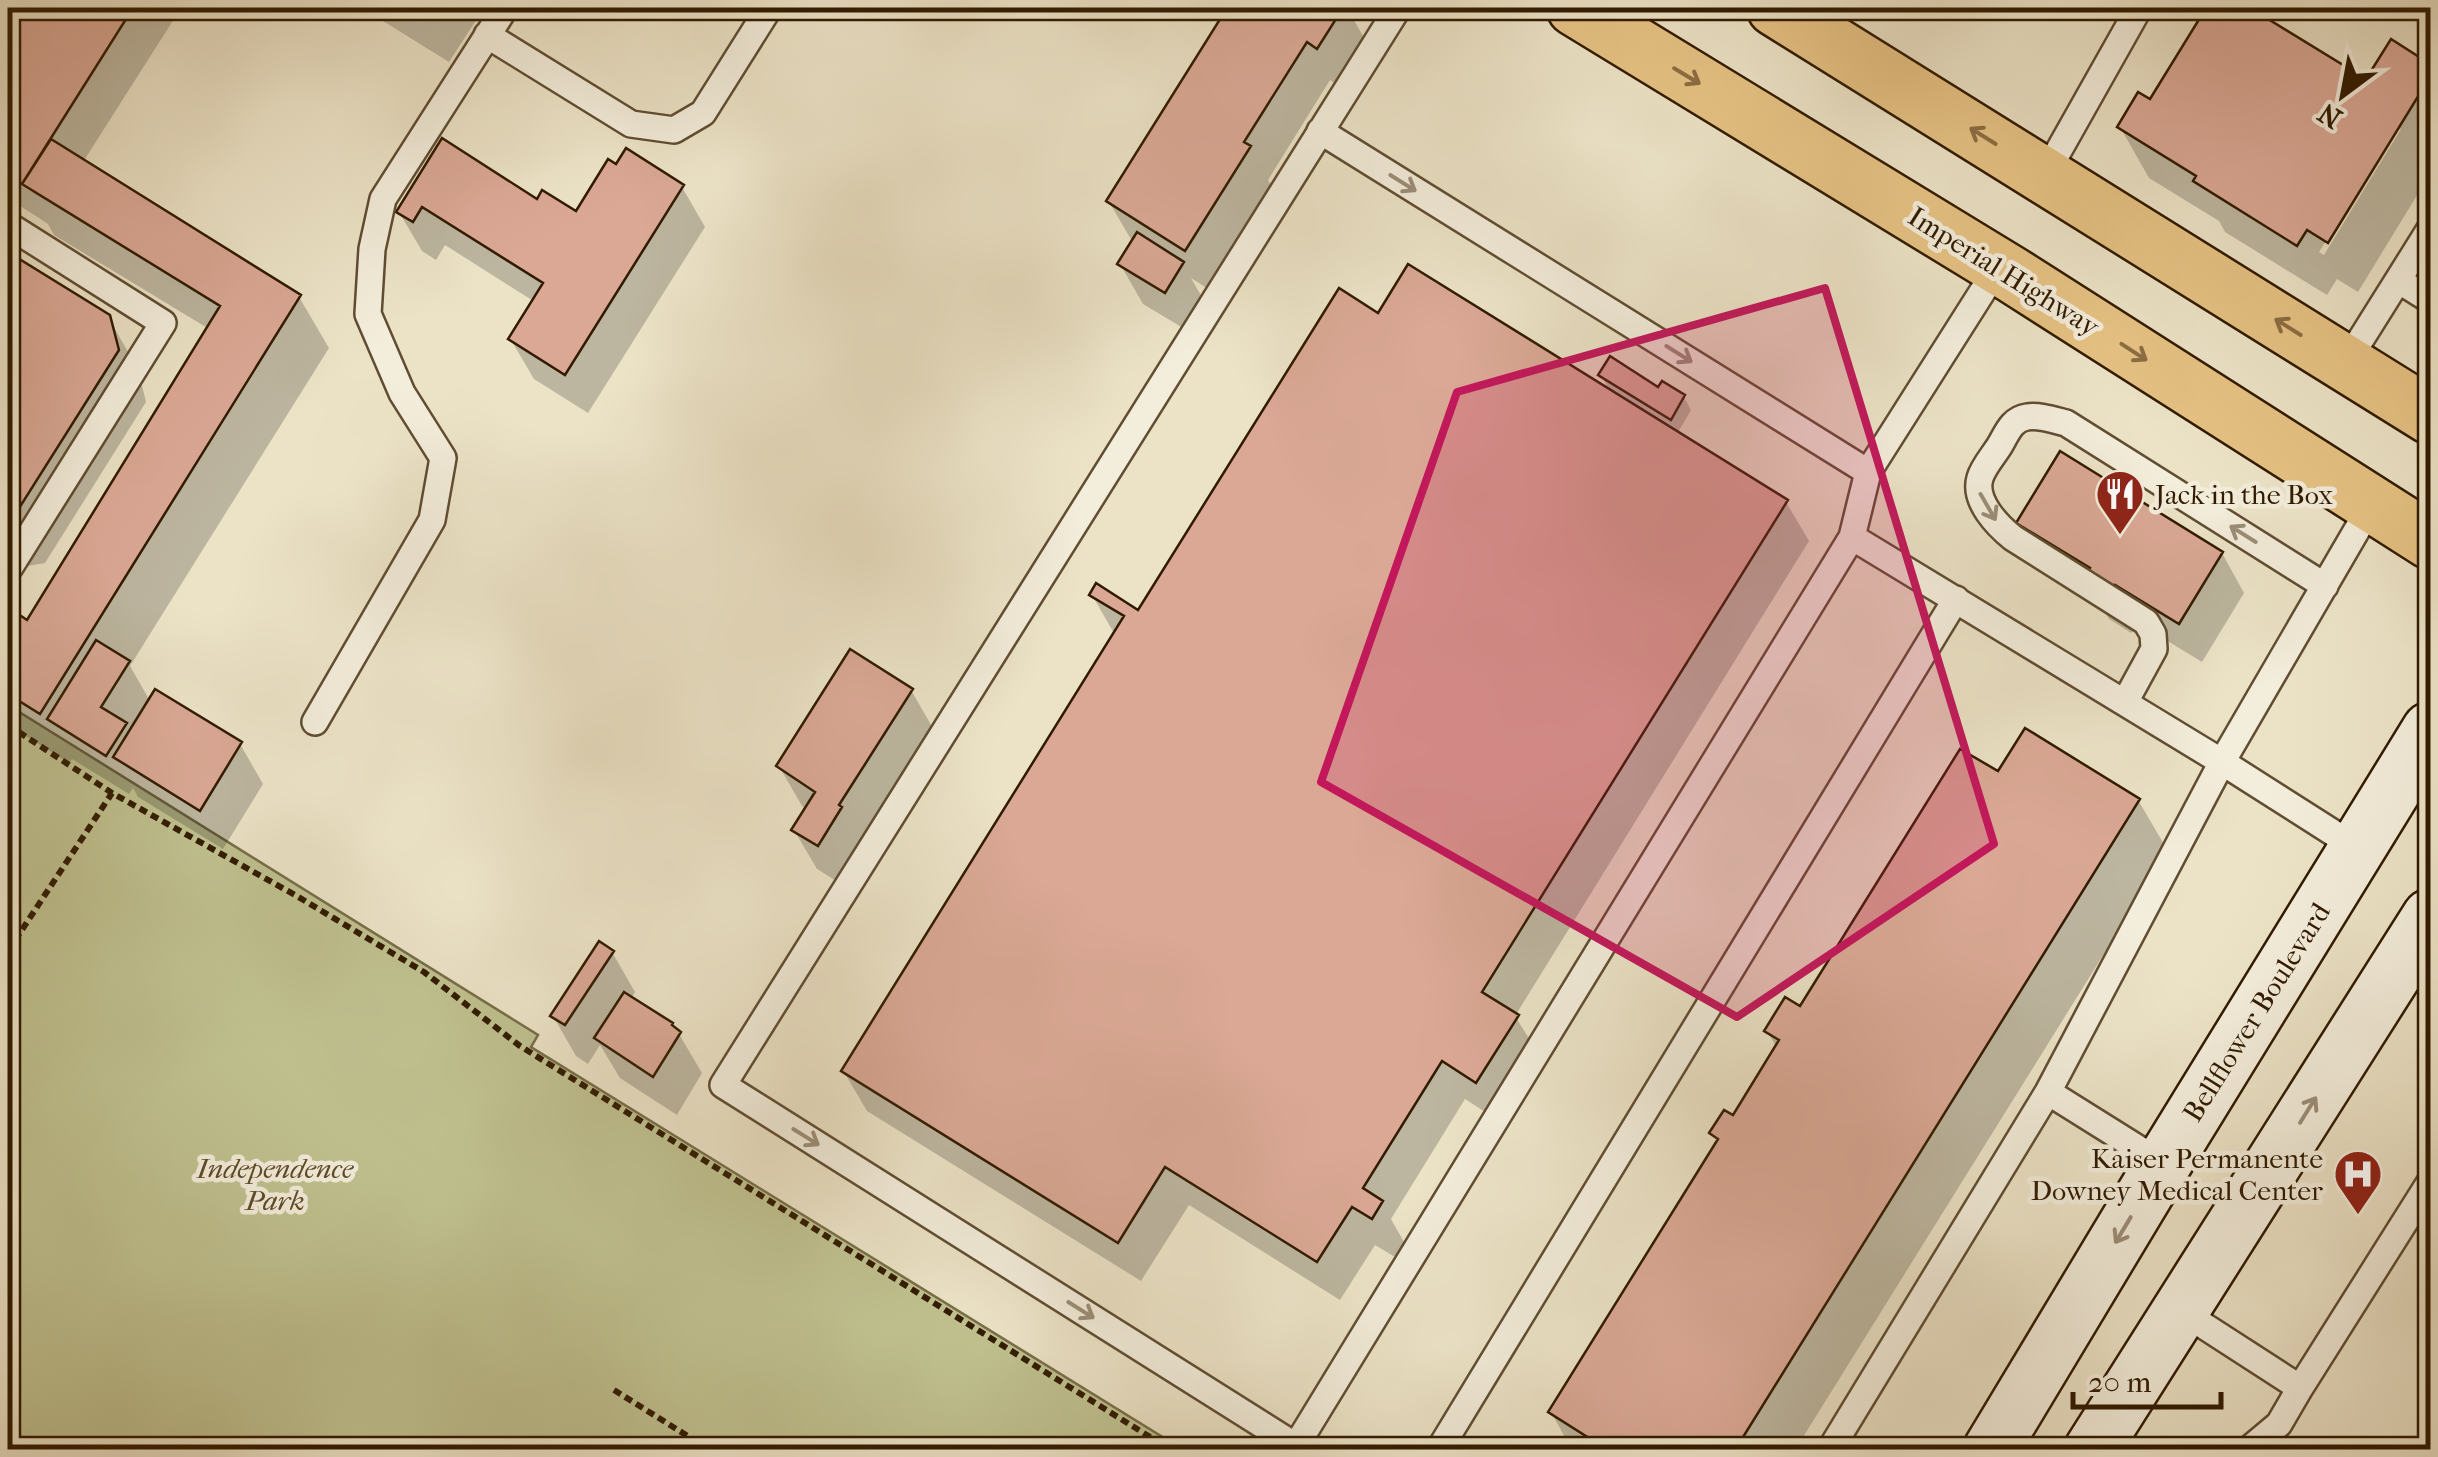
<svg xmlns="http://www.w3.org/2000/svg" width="2438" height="1457" font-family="'IM FELL French Canon',serif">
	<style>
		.green { fill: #c0c190; stroke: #786e48; stroke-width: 2.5 }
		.shadow { fill: #0003; fill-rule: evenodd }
		.building { fill: #daa895; stroke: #311b00; stroke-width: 2.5 }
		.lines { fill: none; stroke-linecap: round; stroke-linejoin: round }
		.lane-casing { stroke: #604d32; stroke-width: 30 }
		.secondary-casing { stroke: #311b00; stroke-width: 60 }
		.primary-casing { stroke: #311b00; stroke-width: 60 }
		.path { stroke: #311b00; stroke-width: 6; stroke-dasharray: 8 5; stroke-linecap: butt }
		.lane { stroke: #f3eddb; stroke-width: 25 }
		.secondary { stroke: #f3eddb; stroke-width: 55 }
		.primary { stroke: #e6c284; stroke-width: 55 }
		.oneway { stroke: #8c6e42 }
		.oneway2 { stroke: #9c8e78 }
		.marked { fill: #c2185b; fill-opacity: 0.2; stroke: #c2185b; stroke-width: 8; stroke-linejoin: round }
		.labels { text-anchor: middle; stroke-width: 9; stroke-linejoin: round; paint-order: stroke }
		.street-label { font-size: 28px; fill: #311b00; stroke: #f3eddb }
		.poi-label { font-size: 28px; fill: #311b00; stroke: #f3eddb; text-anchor: start }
		.park-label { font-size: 28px; font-style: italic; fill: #5c4d2b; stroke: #f3eddb }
	</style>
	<rect width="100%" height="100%" fill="#ece3c7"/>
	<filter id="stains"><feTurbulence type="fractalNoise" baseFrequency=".002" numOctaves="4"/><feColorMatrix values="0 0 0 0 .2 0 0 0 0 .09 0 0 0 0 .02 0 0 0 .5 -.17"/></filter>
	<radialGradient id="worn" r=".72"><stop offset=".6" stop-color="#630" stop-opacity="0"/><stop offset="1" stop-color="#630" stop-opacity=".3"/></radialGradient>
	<path class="green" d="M8 705 538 1035 531 1047 1182 1449H8Z"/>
	<path class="shadow" d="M8 8H181L83 162 299 297 329 348 130 666 150 701 240 744 263 784 223 849 138 797 133 788 129 794 72 759 69 763 8 725V610L28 623 209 329 54 235 48 224 8 198V177L32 192 34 188 8 172Z
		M362 8H484L449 62Z
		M1230 8H1347L1367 43 1340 87 1330 80 1268 180 1272 187 1208 289 1191 278 1206 304 1188 331 1143 304 1120 264 1132 241 1109 202Z
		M2209 8H2245L2367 83 2391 42 2430 67V174L2358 292 2337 279 2327 295 2225 232 2219 221 2149 178 2120 127 2150 102ZM2395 129H2401L2324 255 2319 252Z
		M443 142 538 202 576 215 682 187 705 227 588 413 534 379 511 340 535 302 445 245 436 260 422 251 399 212Z
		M8 255 108 317 138 369 146 402 45 563 16 568 8 563Z
		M1379 316 1611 393 1601 375 1684 397 1691 410 1677 434 1786 502 1809 541 1515 1016 1540 1056 1499 1121 1465 1099 1391 1219 1404 1242 1395 1257 1375 1245 1340 1300 1189 1205 1141 1281 867 1111 844 1072 1115 635 1092 595 1139 614Z
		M2019 523 2222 553 2244 593 2202 662 2138 623 2131 633 2109 619 2095 595 2042 563Z
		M911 690 934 730 841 884 817 869 794 830 807 809 802 806 779 766Z
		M1999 775 2138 800 2168 851 1795 1450H1572L1551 1412 1718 1143 1712 1133 1733 1118 1777 1048 1767 1031 1801 1010Z
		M612 952 635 992 631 999 679 1034 702 1073 677 1115 620 1078 600 1045 588 1064 576 1056 553 1016Z"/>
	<path class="building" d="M8 8H133L22 184 8 175Z
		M1227 8H1343L1317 49 1307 42 1244 142 1251 146 1185 251 1106 201Z
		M2206 8H2250L2366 79 2391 39 2430 64V77L2328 243 2307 230 2297 246 2193 181 2196 176 2117 127 2138 92 2150 99Z
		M442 138 537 199 542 190 576 211 608 159 616 164 626 148 684 185 565 375 508 339 543 283 422 207 413 222 396 212Z
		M51 139 301 295 40 714 8 694V607L27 620 220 306 22 184Z
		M1137 232 1184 262 1165 293 1117 264Z
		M8 252 110 315 119 350 16 513 8 514Z
		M1408 264 1788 500 1482 992 1519 1015 1476 1083 1442 1061 1363 1188 1383 1201 1372 1219 1352 1207 1317 1262 1165 1167 1118 1243 841 1071 1124 616 1089 595 1096 583 1138 610 1339 288 1378 313Z
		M1610 356 1658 387 1662 381 1685 395 1671 420 1598 375Z
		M2060 451 2223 552 2179 624 2115 585 2108 595 2083 579 2090 568 2016 523Z
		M96 640 130 661 101 707 127 723 106 756 47 719Z
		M850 649 913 689 839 805 842 807 818 846 791 830 815 792 776 766Z
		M155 689 242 742 200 811 113 757Z
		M2025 728 2140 799 1735 1450H1608L1548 1412 1718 1139 1709 1133 1724 1110 1733 1115 1779 1040 1764 1031 1785 997 1800 1006 1960 749 1998 771Z
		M599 941 614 951 565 1025 550 1016Z
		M624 992 673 1023 672 1025 681 1032 653 1077 594 1038Z"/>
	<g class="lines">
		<g class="lane-casing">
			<path id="lane" d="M487 35 631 124 674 130 703 113 769 8
				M1320 131 1868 472
				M2045 175 2139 8
				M8 225 163 323 10 567 8 566
				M2398 280 2430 300
				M2346 363 2430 229
				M2125 702 2154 649 2153 634 2146 622 2013 538C1998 526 1973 501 1980 478 1983 467 1994 455 2000 445 2007 433 2012 419 2027 417 2039 415 2054 420 2066 423L2325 586
				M315 722 432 520 443 458 402 393 368 314 372 249 383 199 505 8
				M2357 848 2222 762 2372 504
				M2048 1092 2163 1164
				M2181 1311 2300 1388
				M1296 1446 1852 537 1868 472 1998 267
				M1302 1450 723 1085 1398 8
				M1439 1450 1956 599
				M1830 1450 2048 1092 2222 762 1852 537
				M2248 1450 2279 1424 2300 1388 2430 1182"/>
		</g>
		<g class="secondary-casing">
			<path id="secondary" d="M1991 1450 2163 1164 2430 730
				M2092 1450 2430 917"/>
		</g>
		<g class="primary-casing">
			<path id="primary" d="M1575 8 2011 274 2430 541
				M1775 8 2430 416"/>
		</g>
		<path class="path" d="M8 725 112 793 295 895 424 972 520 1046 1171 1450
			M8 951 112 793
			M614 1390 710 1450"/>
		<use href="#lane" class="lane"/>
		<use href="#secondary" class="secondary"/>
		<use href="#primary" class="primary"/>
	</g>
	<defs><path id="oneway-shaft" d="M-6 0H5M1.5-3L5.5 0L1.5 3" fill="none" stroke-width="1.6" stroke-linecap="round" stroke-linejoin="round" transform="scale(2.5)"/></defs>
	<g class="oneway">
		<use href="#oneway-shaft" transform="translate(1687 76) rotate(31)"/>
		<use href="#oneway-shaft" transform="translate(1983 136) rotate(-148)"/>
		<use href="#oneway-shaft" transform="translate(2288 327) rotate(-148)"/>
		<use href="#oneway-shaft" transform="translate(2134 352) rotate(33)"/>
	</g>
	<g class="oneway2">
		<use href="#oneway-shaft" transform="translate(1403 183) rotate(32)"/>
		<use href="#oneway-shaft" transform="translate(1679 354) rotate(32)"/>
		<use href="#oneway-shaft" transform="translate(1988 507) rotate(60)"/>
		<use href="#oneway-shaft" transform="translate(2243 534) rotate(-148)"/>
		<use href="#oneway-shaft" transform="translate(2308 1110) rotate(-58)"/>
		<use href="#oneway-shaft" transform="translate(806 1137) rotate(32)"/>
		<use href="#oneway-shaft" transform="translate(2123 1230) rotate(121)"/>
		<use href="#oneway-shaft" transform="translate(1081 1310) rotate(32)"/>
	</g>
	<path class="marked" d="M1825 288 1994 844 1737 1017 1321 782 1457 392Z"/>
	<defs>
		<g id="restaurant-pin" transform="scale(2.5)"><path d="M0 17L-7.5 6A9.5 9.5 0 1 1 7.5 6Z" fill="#8f2418" stroke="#f3eddb"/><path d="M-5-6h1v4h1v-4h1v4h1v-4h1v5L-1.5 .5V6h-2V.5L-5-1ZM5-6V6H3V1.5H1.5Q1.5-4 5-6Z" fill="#fff"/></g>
		<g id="hospital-pin" transform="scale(2.5)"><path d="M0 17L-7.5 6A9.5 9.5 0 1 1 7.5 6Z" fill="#8f2418" stroke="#f3eddb"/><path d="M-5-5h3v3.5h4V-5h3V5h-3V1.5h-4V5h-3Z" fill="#fff"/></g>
	</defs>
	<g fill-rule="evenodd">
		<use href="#restaurant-pin" x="2120" y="494"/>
		<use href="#hospital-pin" x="2358" y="1174"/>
	</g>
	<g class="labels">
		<g class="street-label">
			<text transform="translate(2004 271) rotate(32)" y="10">Imperial Highway</text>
			<text transform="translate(2256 1012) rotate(-58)" y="10">Bellflower Boulevard</text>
		</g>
		<g class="poi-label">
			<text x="2155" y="504">Jack in the Box</text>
			<text x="2323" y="1168" text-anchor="end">Kaiser Permanente<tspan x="2323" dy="32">Downey Medical Center</tspan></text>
		</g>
		<g class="park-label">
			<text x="275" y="1178">Independence<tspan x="275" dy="32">Park</tspan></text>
		</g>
	</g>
	<rect width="2438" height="1457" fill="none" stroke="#ece3c7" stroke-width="40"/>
	<rect x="10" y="10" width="2418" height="1437" fill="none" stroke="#311b00" stroke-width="5"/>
	<rect x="20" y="20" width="2398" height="1417" fill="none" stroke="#311b00" stroke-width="2.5"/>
	<g transform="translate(2343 95) rotate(212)" stroke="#f3eddb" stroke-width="8" paint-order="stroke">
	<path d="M0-8L18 38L0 25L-18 38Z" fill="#311b00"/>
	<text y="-15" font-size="28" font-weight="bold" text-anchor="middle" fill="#311b00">N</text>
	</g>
	<path d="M2073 1392v15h148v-15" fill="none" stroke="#311b00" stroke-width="5"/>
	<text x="2088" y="1392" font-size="30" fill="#311b00" stroke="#f3eddb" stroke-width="8" paint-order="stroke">20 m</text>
	<rect width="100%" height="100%" filter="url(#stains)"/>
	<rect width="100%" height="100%" fill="url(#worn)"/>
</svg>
